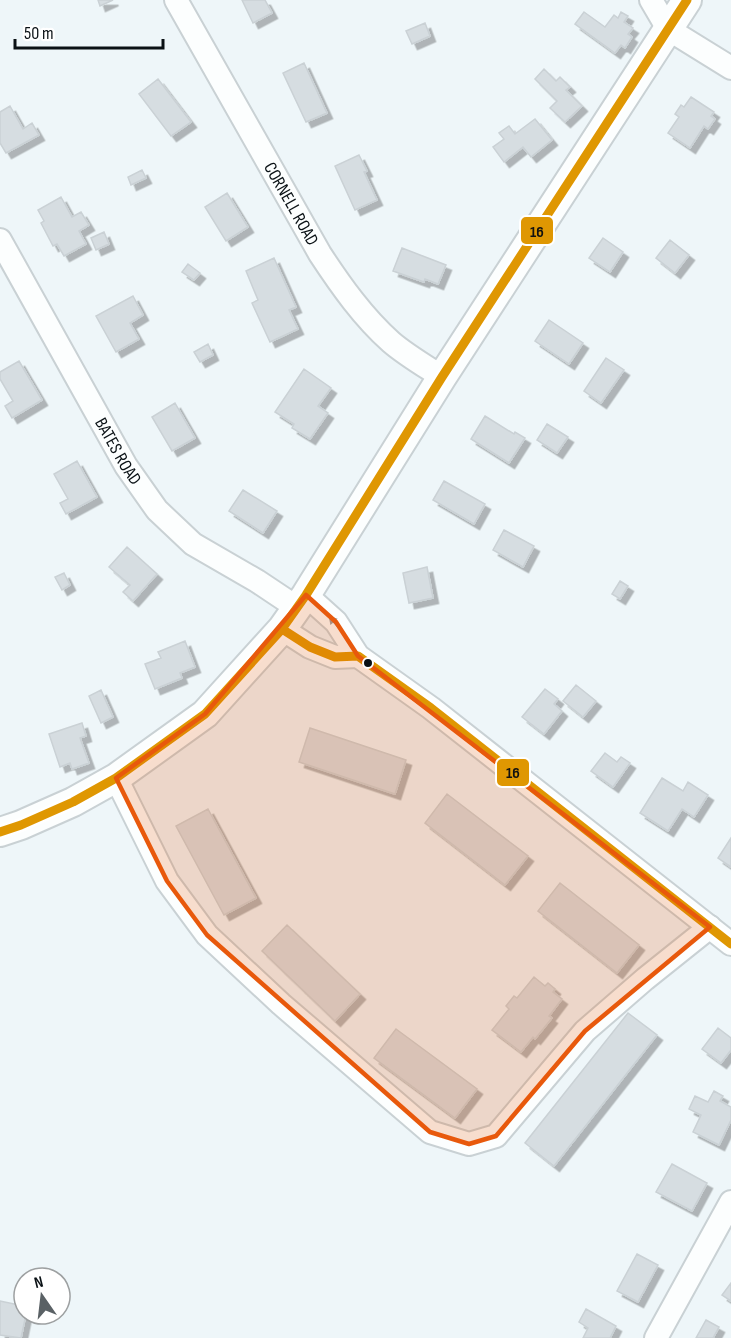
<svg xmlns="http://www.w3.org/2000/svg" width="731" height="1338" font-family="'Sofia Sans Condensed',sans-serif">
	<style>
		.building { fill: #d6dde1; stroke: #cad1d5; stroke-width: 1.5; filter: url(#shadow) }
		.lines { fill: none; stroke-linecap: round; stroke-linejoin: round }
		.minor-casing { stroke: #c9d1d4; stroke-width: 26 }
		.major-casing { stroke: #c9d1d4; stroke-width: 32 }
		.minor { stroke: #fcfefe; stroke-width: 22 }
		.major { stroke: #fcfefe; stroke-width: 28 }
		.bus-1-casing { stroke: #fff; stroke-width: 14 }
		.bus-1 { stroke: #df9702; stroke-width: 9 }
		.oneway { fill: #9b9fa1 }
		.marked { fill: #e8590c; fill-opacity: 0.2; stroke: #e8590c; stroke-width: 4.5; stroke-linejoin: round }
		.bus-dot { fill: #0a1115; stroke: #fff; stroke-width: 2 }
		.labels { text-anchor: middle; stroke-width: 6; stroke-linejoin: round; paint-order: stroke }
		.street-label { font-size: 18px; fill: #0a1115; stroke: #fff }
		.line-badge { stroke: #fff; stroke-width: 2 }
		.pale-badge-label { font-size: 16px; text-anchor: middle; font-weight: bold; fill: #111 }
	</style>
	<defs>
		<filter id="shadow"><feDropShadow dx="5.5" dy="5.5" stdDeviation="0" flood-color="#0004"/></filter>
	</defs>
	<rect width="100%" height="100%" fill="#eef6f9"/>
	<path class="building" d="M98 0H113L100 6Z
		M242 0H265L272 13 253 23Z
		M584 12 605 27 614 15 618 18 621 12 628 16 624 22 633 28 628 34 632 37 625 48 621 45 615 53 575 24Z
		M425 23 430 36 412 44 406 31Z
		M304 63 327 113 306 122 283 73Z
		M544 69 556 81 560 77 570 87 566 90 582 106 565 122 550 108 557 101 535 79Z
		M158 79 191 122 171 136 139 94Z
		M691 97 714 112 711 116 715 119 708 129 704 126 690 148 668 133 679 117 675 114 681 105 684 107Z
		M10 106 23 129 32 123 39 135 6 153 0 143V112Z
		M535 119 552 140 531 157 523 147 504 162 493 147 504 139 499 133 509 126 515 134Z
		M359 155 367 171 364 172 377 200 355 210 335 166Z
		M142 170 146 178 131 185 128 177Z
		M227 193 248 227 226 241 205 207Z
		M61 197 72 217 81 212 89 225 79 231 86 244 64 256 57 244 53 246 41 223 44 221 38 210Z
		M104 232 109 244 96 250 91 238Z
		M603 238 623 252 610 272 589 258Z
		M670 240 689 255 675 273 656 258Z
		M402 248 446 265 438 284 425 279 424 282 393 271Z
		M274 258 296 307 289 310 298 329 270 342 252 303 258 300 246 271Z
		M188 264 200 273 194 280 182 272Z
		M133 296 143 315 130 323 139 339 116 352 96 316Z
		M549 320 583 343 569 364 535 341Z
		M208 344 213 355 200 362 194 352Z
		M606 358 624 370 601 403 584 391Z
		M19 361 42 400 12 418 5 406 13 401 0 379V372Z
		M304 369 331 388 318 406 328 413 310 439 292 428 294 424 275 412Z
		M175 403 195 438 172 451 152 417Z
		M485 416 514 434 515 432 525 438 509 463 471 439Z
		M547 424 568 437 557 453 537 440Z
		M77 461 97 497 66 514 60 503 68 499 54 474Z
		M444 481 485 504 474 524 433 500Z
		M243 490 277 511 263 533 229 511Z
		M504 530 534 546 523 567 493 550Z
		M127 547 157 574 133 601 123 592 130 585 109 567Z
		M427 567 433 598 409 603 403 573Z
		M64 573 70 585 62 590 55 577Z
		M620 581 628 586 620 599 612 594Z
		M185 641 195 667 180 673 182 678 155 689 145 664 161 658 158 652Z
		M576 685 596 701 583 717 563 701Z
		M545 689 558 699 554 704 562 711 544 734 522 717Z
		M101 690 113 717 101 723 89 696Z
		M82 723 86 736 80 738 89 763 72 769 70 763 60 767 49 734Z
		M310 728 406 760 395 794 299 762Z
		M605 753 617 762 621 757 630 763 613 787 591 771Z
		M662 778 683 791 688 782 708 795 694 817 682 809 668 831 640 813Z
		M447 794 528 856 505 885 425 823Z
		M208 809 256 898 224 915 176 826Z
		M731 838V867L718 858Z
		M560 883 639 945 617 973 538 911Z
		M287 925 360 994 335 1021 262 951Z
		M534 977 545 986 548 983 555 989 553 992 562 999 549 1016 552 1018 535 1039 533 1037 521 1052 492 1030 509 1009 506 1006 514 996 517 998Z
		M628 1013 657 1035 554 1166 525 1143Z
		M718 1028 731 1038V1050L721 1063 702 1049Z
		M396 1029 477 1089 455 1118 374 1058Z
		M714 1091 723 1096 720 1101 731 1107V1120L719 1145 693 1132 701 1115 689 1109 695 1096 708 1102Z
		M672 1164 707 1183 692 1211 656 1192Z
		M637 1254 658 1265 638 1302 617 1291Z
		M731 1283V1301L722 1295Z
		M0 1301 24 1306V1314H26L21 1338 0 1335Z
		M586 1309 616 1326 610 1338H583L588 1328 579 1322Z
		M706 1320 719 1327 713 1338H696Z"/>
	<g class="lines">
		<g class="minor-casing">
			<g id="minor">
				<path id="s1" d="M176 0 320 254C341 286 363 317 391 342 406 355 425 366 442 377"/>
				<path d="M651 0 668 29 731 68"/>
				<path id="s2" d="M0 240 126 466 157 510 193 544 257 581 296 607"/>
				<path d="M306 595 336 622 358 656 431 708 731 944"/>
				<path d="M282 629 310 647 335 657 358 656"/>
				<path d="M116 778 167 881 207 935 281 1004 430 1132 469 1144 496 1136 585 1031 645 979 710 927"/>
				<path d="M656 1338 731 1202"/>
			</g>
		</g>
		<g class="major-casing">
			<path id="major" d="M0 832 21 825 73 802 116 778 205 714 282 629 306 595 442 377 687 0"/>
		</g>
		<use href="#minor" class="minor"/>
		<use href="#major" class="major"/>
		<g class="bus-1-casing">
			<path id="bus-1" d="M282 629 310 647 335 657 358 656 431 708 731 944
				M0 832 21 825 73 802 116 778 205 714 282 629 306 595 442 377 687 0"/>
		</g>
		<use href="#bus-1" class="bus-1"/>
	</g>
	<defs><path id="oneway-solid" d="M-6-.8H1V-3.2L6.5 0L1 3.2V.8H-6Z" transform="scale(1.5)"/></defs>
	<use class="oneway" href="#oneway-solid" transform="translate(335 623) rotate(-131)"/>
	<path class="marked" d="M306 595 336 622 358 656 710 927 585 1031 496 1136 469 1144 430 1132 207 935 167 881 116 778 205 714Z"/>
	<circle class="bus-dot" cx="368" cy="663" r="5"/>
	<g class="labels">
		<g class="street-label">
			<text dy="6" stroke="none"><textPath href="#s1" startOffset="234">CORNELL ROAD</textPath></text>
			<text dy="6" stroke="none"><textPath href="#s2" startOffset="242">BATES ROAD</textPath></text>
		</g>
	</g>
	<g class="line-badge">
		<rect x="520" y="216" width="34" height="29" rx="6" fill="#df9702"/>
		<rect x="496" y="758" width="34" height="29" rx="6" fill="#df9702"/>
	</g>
	<g class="pale-badge-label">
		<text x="537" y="237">16</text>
		<text x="513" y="778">16</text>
	</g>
	<g transform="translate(42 1296) rotate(346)"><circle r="28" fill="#ffffff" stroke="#9da0a1" stroke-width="1.5"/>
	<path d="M0-4.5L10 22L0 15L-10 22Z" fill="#5a6165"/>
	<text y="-9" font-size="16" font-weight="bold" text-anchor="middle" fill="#0a1115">N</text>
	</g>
	<path d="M15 39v9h148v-9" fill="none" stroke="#0a1115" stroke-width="3"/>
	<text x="24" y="39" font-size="18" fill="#0a1115" stroke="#ffffff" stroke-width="4.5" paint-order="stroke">50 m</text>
</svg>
